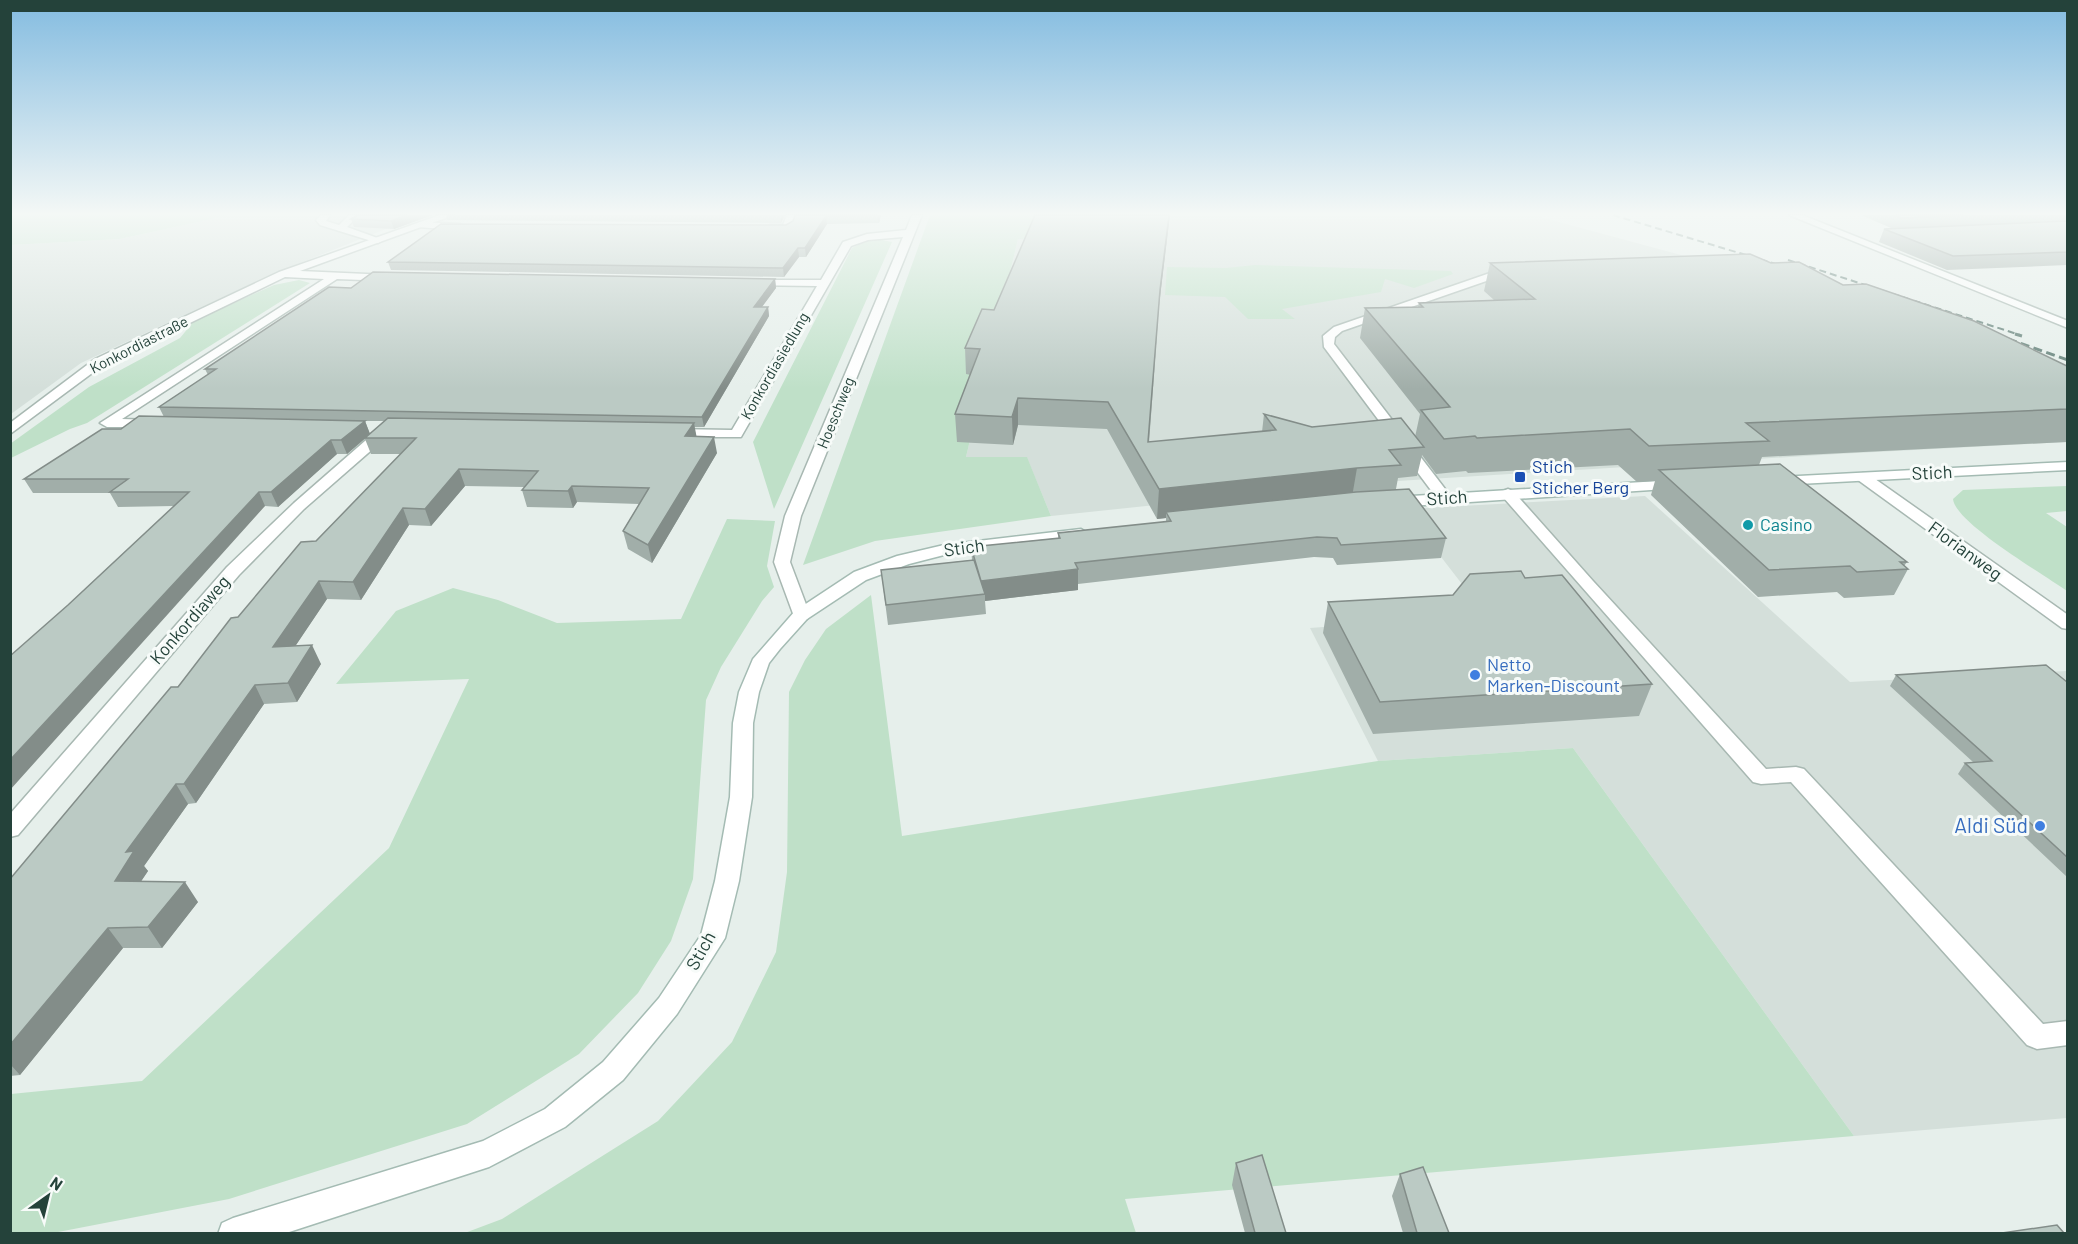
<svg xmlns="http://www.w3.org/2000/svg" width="2078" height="1244" font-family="Barlow,sans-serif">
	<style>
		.built { fill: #d4dfda }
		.green { fill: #bfe0c8 }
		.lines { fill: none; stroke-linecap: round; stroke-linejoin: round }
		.lane-casing { stroke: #a8b8b2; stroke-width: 3 }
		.street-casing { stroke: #a8b8b2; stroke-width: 3 }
		.secondary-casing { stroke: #a4bbb3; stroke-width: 3 }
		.lane { fill: #fff; fill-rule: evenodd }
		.street { fill: #fff; fill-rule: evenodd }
		.secondary { fill: #fff; fill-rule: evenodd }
		.rail-far1 { stroke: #5f7d75; stroke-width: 2; stroke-dasharray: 7 4; stroke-linecap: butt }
		.rail { stroke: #5f7d75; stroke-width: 3; stroke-dasharray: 9 4.5; stroke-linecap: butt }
		.wall { fill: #a1aea9; fill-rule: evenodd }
		.shaded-wall { fill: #838d89 }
		.building { fill: #bbcac4; stroke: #838d89; stroke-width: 1.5 }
		.transit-dot { fill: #1a4fb4; stroke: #f7fbf9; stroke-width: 2 }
		.culture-dot { fill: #0f9aa8; stroke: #f7fbf9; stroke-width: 2 }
		.shop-dot { fill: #3f7fe0; stroke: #f7fbf9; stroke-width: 2 }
		.labels { text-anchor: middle; stroke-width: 6; stroke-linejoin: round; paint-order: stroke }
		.far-street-label { font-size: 15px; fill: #24423a; stroke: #f7fbf9 }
		.transit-label { font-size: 18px; fill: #164399; stroke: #f7fbf9; text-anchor: start }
		.street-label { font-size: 18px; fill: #24423a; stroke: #f7fbf9 }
		.culture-label { font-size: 18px; fill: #0d838f; stroke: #f7fbf9; text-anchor: start }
		.shop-label { font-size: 18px; fill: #366cbe; stroke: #f7fbf9; text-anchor: start }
		.near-shop-label { font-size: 21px; fill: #366cbe; stroke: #f7fbf9; text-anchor: end }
	</style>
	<rect width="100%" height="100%" fill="#e6efeb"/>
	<path class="built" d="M230 215H421L275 273 81 363 11 414V245L120 239Z
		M1084 215H1533L1755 275 2067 382V442L1837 454 1365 483 1051 516 1027 458 966 457 1018 239 1089 240Z
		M1645 496 1850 682 2067 671V1118L1854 1136 1573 748 1378 761 1310 628 1441 618 1472 597 1404 509Z"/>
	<path class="green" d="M11 215H230L120 239 11 245Z
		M930 215H1084L1089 240 1018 239 966 457H1027L1051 516 875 541 803 565Z
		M877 239 892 242 774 509 753 442 852 248 865 241Z
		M1255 265 1451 271 1453 274 1414 288 1385 279 1381 292 1282 309 1295 319H1248L1225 297 1165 295 1167 267 1226 268Z
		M299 280 310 283 87 423 70 429 11 458 10 444 89 387 180 338 194 321 274 285Z
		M2067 486V511L2046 513 2067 527V591C2045 575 1955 523 1953 499L1963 490Z
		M727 519 775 521 767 566 774 587 762 601 721 667 706 700 693 879 671 941 638 993 579 1054 467 1124 229 1199 53 1233H11V1094L142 1081 389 848 469 679 336 684 396 611 453 588 498 600 557 623 681 619Z
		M871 595 902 836 1378 761 1573 748 1854 1136 1125 1199 1136 1233 462 1234 502 1219 658 1121 732 1042 776 952 787 872 789 692 805 660 826 629Z"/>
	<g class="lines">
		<g class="lane-casing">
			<path id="lane" d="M321 215H330L326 221 339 225 349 215H359L347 227 383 240 378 243 320 225 316 220Z
				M787 215H797L790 230 770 231 765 228 770 225H783Z
				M420 222 460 224 465 227 460 230 417 227 415 225Z
				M1511 272 1516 275 1515 277 1495 278 1342 331 1335 337 1334 344 1452 498 1449 501H1439L1324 347 1323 336 1334 327 1490 273Z
				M1508 489 1513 491 1593 581 1766 769 1796 767 1804 769 2043 1024 2068 1021V1045L2037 1049 2027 1045 1791 782 1761 784 1753 782 1503 497 1500 494 1503 491Z"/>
		</g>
		<g class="street-casing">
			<path id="street" d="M440 215H454L300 271 389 275 394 278 389 281 337 279 122 419 153 420 158 421 160 424 158 427H107L100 423 324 279 285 277 103 365 10 434V423L95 359 279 272Z
				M912 215H922L801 516 790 562 810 615 807 619H795L774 562 785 516 903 237 868 240 851 246 741 437H673L666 433 673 429 732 430 817 286 753 285 749 284V280H821L843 242 867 234 906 230Z
				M1789 215H1802L2068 321V328Z
				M386 426 393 430 391 433 304 509 239 575 18 835 10 837V814L227 567 294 503 381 427Z
				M1863 473 1868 474 2068 615V629L2062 628 1858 480 1856 477Z"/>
		</g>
		<g class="secondary-casing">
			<path id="secondary" d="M2068 462V470L1779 485 1772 481 1779 477Z
				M1676 480 1684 485 1681 488 1395 507 1387 502 1395 497Z
				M1081 529 1089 534 1087 537 944 555 909 564 866 580 807 619 780 649 769 663 759 692 753 723 752 797 739 881 725 938 677 1014 623 1080 565 1127 489 1167 283 1234H218L222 1223 233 1218 483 1141 545 1109 603 1062 659 998 701 935 715 881 730 797 733 723 739 692 753 659 795 611 854 572 897 556 944 545Z"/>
		</g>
		<use href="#lane" class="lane"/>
		<use href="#street" class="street"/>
		<use href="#secondary" class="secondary"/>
		<path class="rail-far1" d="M1613 215 1789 268
			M1788 260 2020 335"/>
		<path class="rail" d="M2015 334 2022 336
			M2008 339 2068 360"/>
	</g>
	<path class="wall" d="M433 215 394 229 354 227 351 219Z
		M446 215H785L781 223 447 220Z
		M795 215H881L879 223 827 224 806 257H799L784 277 391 270 388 262 786 225 793 221Z
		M1861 215H2067V265L1947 270 1879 242 1884 229 1891 228Z
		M1490 263H1771L1843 285 2067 366V442L1762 457 1759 465 1907 562 1904 566 1908 569 1894 595 1844 598 1837 592 1758 597 1651 495 1655 481 1637 482 1618 465 1468 473 1466 471 1436 474 1422 455 1417 476 1398 478 1396 489 1446 538 1441 558 1337 565 1333 558 1314 557 1078 584V590L985 601 986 614 888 625 881 570 972 560 971 547 1058 538V533L1166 522V518L1157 519 1107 429 1018 425 1013 445 957 442 955 414 971 375 966 374 965 348 1158 314 1149 442 1262 432 1264 414 1312 427 1415 437 1420 414 1360 338 1365 308 1418 307 1419 303 1494 300 1484 291Z
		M775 279 776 288 762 307H768L769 316 704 427H694L696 436 717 453 652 563 628 549 623 531 639 504 577 502 573 508 527 507 522 490 525 487 465 486 431 526 409 525 361 600 327 599 295 646 321 664 297 702 264 704 196 803 188 804 144 866 148 871 141 881 198 902 162 948H123L20 1075 10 1076V879L238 617 316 541 401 454H371L365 439 347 454H337L278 507 265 506 68 605 174 506 118 507 110 493H33L24 479 121 429 164 417 159 407 208 375 205 369 351 288ZM365 421H385L370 434Z
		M1525 578 1652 684 1639 716 1373 734 1323 633 1328 602 1453 595Z
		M1896 675 2067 682V877L1958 774 1965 763 1973 762 1890 686Z
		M1236 1163 1286 1233H1245L1232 1185Z
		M1400 1174 1449 1233H1403L1392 1196Z"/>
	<path class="shaded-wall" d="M407 215H433L394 229 391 221Z
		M781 215H785L781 223Z
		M878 215H881L879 223Z
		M1169 215H1170L1158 314 1147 471 1160 290Z
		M826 216 827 224 806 257 805 248Z
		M798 248 799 257 784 277 783 268Z
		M775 279 776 288 755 316 754 307Z
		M768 307 769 316 704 427 702 417Z
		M1018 398V425L1013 445 1012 417Z
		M365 421 370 434 347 454 341 440Z
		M694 423 697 439 685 436Z
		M714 437 717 453 652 563 648 545Z
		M331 440 337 454 278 507 271 492Z
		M1357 468 1352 497 1166 512V518L1157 519 1159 489Z
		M459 469 465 486 431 526 425 509Z
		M572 486 577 502 573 508 568 491Z
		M259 492 265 506 10 790V760Z
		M403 508 409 525 361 600 353 582Z
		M1078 569V590L985 601V594L981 581Z
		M319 581 327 599 282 666 273 647Z
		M312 645 321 664 297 702 288 683Z
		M255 685 264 704 196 803 184 784Z
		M176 784 188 804 144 866 148 871 128 901 115 881 126 852Z
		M185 882 198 902 162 948 148 927Z
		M108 928 123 948 20 1075 10 1064V1045Z"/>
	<path class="building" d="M358 215H407L391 221 351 219Z
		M795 215H878L826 216 805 248H798L783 268 388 262 441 224 786 225 793 221Z
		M1035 215H1169L1160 290 1148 442 1276 430 1264 414 1312 427 1401 418 1424 447 1389 450 1401 465 1357 468 1159 489 1108 402 1018 398 1012 417 955 414 980 349 965 348 982 309 994 310Z
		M1895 215H1964L1902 218Z
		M2067 221V252L1953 256 1884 229Z
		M1750 254 1771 263 1799 262 1843 285 1866 284 1974 321 2067 366V409L1746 423 1769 441 1649 446 1630 429 1477 438 1475 436 1444 439 1421 410 1450 407 1365 308 1423 307 1419 303 1535 299 1490 263Z
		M373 272 775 279 754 307H768L702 417 159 407 216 369H205L329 287 351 288Z
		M139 416 365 421 341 440H331L271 492H259L10 760V656L68 605 189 492H110L128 479H24L102 429H121Z
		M388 418 694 423 685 436 714 437 648 545 623 531 649 488 572 486 568 491 522 490 538 471 459 469 425 509 403 508 353 582 319 581 273 647 312 645 288 683 255 685 184 784H176L126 852 134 851 115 881 185 882 148 927 108 928 10 1045V879L171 687H178L231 618 238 617 301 542 316 541 416 438H365Z
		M1780 464 1907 562H1900L1908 569 1857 572 1850 566 1769 570 1659 470Z
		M1409 489 1446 538 1341 545 1337 538 1317 537 1075 563 1078 569 981 581 971 547 1060 538 1058 533 1171 521 1166 512 1356 492Z
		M974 560 985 594 886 605 881 570Z
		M1521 571 1525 578 1562 575 1652 684 1380 702 1328 602 1453 595 1470 574Z
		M2046 665 2067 682V857L1965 763 1992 761 1896 675Z
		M1262 1155 1286 1233H1255L1236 1163Z
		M1423 1167 1449 1233H1417L1400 1174Z
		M2057 1225 2064 1233H2002Z"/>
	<linearGradient id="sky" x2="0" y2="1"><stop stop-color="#84bce0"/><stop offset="0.55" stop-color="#f4f8f6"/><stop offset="1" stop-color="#f4f8f6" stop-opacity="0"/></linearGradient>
	<rect width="2078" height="389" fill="url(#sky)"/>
	<rect class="transit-dot" x="1514" y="471" width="12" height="12" rx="3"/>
	<circle class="culture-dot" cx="1748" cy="525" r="6"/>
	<g class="shop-dot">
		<circle cx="1475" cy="675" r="6"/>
		<circle cx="2040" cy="826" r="6"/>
	</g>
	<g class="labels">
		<g class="far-street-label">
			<text transform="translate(139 345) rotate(-27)" y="5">Konkordiastraße</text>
			<text transform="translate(775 366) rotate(-60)" y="5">Konkordiasiedlung</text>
			<text transform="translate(836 413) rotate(-68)" y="5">Hoeschweg</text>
		</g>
		<g class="transit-label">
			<text x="1532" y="473">Stich<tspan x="1532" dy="21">Sticher Berg</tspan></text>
		</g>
		<g class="street-label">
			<text transform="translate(1932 473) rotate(-3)" y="6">Stich</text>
			<text transform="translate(1447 498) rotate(-4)" y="6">Stich</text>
			<text transform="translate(964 548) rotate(-8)" y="6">Stich</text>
			<text transform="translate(1965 551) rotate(36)" y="6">Florianweg</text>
			<text transform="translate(190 620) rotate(-49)" y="6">Konkordiaweg</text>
			<text transform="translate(701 951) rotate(-61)" y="6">Stich</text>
		</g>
		<g class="culture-label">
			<text x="1760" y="531">Casino</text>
		</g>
		<g class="shop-label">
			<text x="1487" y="671">Netto<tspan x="1487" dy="21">Marken-Discount</tspan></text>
		</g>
		<g class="near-shop-label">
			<text x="2028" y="833">Aldi Süd</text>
		</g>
	</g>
	<rect width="2078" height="1244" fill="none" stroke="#24423a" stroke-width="24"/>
	<g transform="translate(48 1196) rotate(34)" stroke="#f7fbf9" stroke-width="4.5" paint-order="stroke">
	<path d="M0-4.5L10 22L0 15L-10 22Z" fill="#24423a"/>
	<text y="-9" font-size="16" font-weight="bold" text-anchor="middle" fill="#24423a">N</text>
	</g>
</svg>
